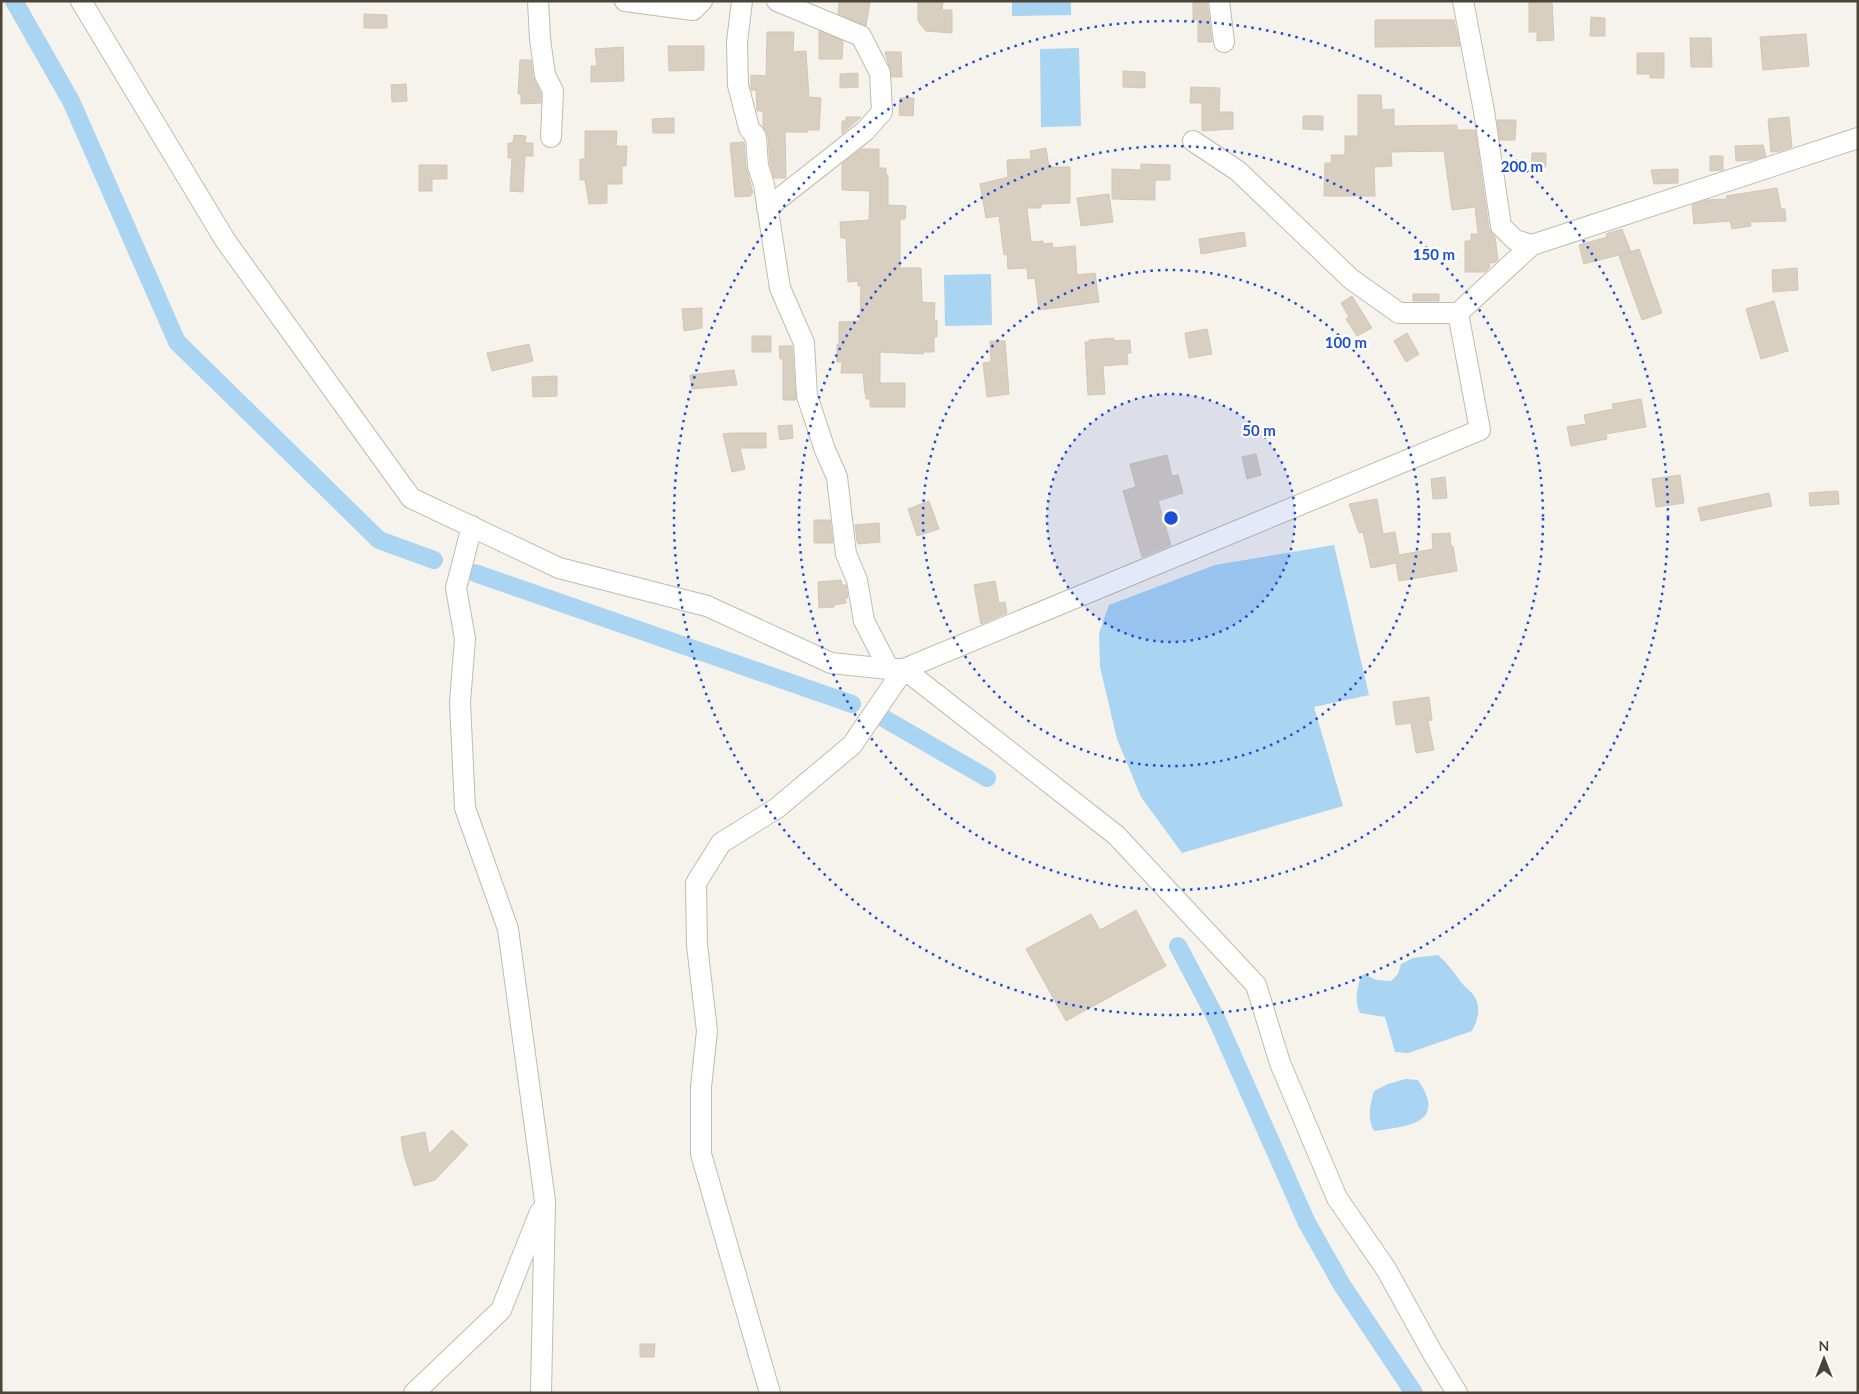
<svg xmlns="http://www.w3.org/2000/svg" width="1859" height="1394" font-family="Lato,sans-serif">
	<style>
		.water { fill: #a9d4f2 }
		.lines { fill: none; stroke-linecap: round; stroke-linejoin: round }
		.canal { stroke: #a9d4f2; stroke-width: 18 }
		.building { fill: #d8cfc1; stroke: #d3c7b4 }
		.minor-casing { stroke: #c2bbae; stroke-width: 22 }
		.minor { stroke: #fff; stroke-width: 20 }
		.ring { fill: none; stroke: #1d4ed8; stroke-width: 2.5; stroke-dasharray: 2.5 5 }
		.centre { fill: #1d4ed8; stroke: #fff; stroke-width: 2.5 }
		.ring-label { font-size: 15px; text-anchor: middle; font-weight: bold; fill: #1d4ed8; stroke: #fff; stroke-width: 4.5; stroke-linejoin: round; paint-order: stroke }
	</style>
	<rect width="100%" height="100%" fill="#f6f3ec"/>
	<path class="water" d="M1012 1H1071V15L1012 16Z
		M1079 48 1081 126 1041 127 1040 49Z
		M991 274 992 325 945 326 944 275Z
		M1334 545 1369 695 1314 707 1343 806 1182 853 1141 797 1117 739 1100 667 1099 633 1109 605 1215 565Z
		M1438 955C1447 963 1454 972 1461 982 1465 987 1472 992 1475 997 1481 1008 1478 1020 1472 1031L1408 1053 1395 1052 1385 1017 1360 1013C1354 1001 1357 989 1361 976L1364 974 1376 980 1391 981 1398 974 1401 964 1413 958Z
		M1405 1079 1418 1080C1448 1124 1407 1126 1374 1131 1367 1118 1370 1105 1374 1091L1388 1084Z"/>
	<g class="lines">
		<path class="canal" d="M14 1 71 101 177 342 379 540 434 560
			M475 573 852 704
			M885 719 987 778
			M1178 946 1216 1018 1307 1223 1342 1285 1414 1393"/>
	</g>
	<path class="building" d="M839 1H870L866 26 838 14Z
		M918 1H943L942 10H952V33L926 31 918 21Z
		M1193 1H1207L1212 42H1198V20H1193Z
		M1529 1H1552L1554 40 1537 41V32H1529Z
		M364 14 387 15V28H364Z
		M1591 17 1605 18V36H1590Z
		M1375 20H1454L1460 46 1375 47Z
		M819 31 843 41 842 59H819Z
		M767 32H794L793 52 806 51 809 97 821 98 819 130H808V132H785L786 178H774L770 164 768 136 763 127V111H757L756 90H751V75L766 76Z
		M1806 34 1809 66 1763 70 1760 37Z
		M1690 38H1711L1712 67H1691Z
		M668 46H704V70L669 71Z
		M623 47 624 81 591 82V66H597L595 49Z
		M885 52H901L902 77H892Z
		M1637 53H1664V78H1650V74H1637Z
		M520 60H531L533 77 541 94V103L521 104V94H518Z
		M1123 71 1145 72V88L1123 87Z
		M858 73V87L840 88V74Z
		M406 84 407 101 392 102 391 85Z
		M1191 87 1220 88 1219 112H1233V129L1202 131V103H1190Z
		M1358 95H1381L1382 110 1394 109V126L1457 125V130H1475L1489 228 1495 237 1498 260 1496 262 1490 263 1489 268 1485 272H1465V241H1471V234H1478L1475 207 1452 210 1444 151 1391 152 1392 166 1374 167 1375 196H1324L1325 163H1332L1331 155H1345V136H1358Z
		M900 98H914L913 116 899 115Z
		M1303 116H1323V130L1303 129Z
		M846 117H861L842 134V121H846Z
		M1789 117 1792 147 1780 151 1771 152 1768 119Z
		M674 118V133H653L652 119Z
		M1497 120H1516L1515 140H1500Z
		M585 131H617L616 146H627L626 166H622V184H607V203L589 204 585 180H580V159H585Z
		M514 135 526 136 525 143H533V156H525L523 192 510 191 512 158H508V143H513Z
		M744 142 746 167 753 193H751V196L735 197 730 143Z
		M1763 145 1766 156 1752 160 1736 161 1735 146Z
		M1046 148 1049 167H1070V203L1041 204V208H1027L1031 242 1043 241V244L1052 243 1053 248 1075 246 1077 275 1095 273 1099 302 1039 310 1035 278 1028 279 1027 268 1008 269 1007 254 1004 255 999 216 986 218 980 184 1008 177 1007 160 1031 159 1030 151Z
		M861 149H879V168H886V175H888V205L906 206 905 219H900V268H921L922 302 935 303 934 320H937V337H934V352H923V354L880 352V383H905V407H870V399H866V394H865L863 373H841L842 362H837V344H839V322L860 321 861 286H858V281L848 282 846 238H841L840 222 869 220 870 191 842 190V164Z
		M1532 153H1546V167H1531Z
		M1710 156H1723V170L1710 171Z
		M1141 164 1170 165V180H1155V200L1112 199V169L1141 170Z
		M419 165H447V179H432V191H419Z
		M1678 169V183L1654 184 1651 170Z
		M1777 188 1781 209H1785L1786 221 1750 222 1751 226 1732 229 1730 221 1694 224 1692 205 1706 200 1727 199 1726 196Z
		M1109 194 1113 222 1081 226 1077 198Z
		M1622 229 1631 252 1584 264 1579 245 1607 237 1606 234Z
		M1244 232 1246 246 1201 254 1199 239Z
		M1639 249 1662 313 1642 320 1619 256Z
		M1797 268 1798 290 1773 292 1772 270Z
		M1413 294H1439V301H1413Z
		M1352 296 1372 328 1357 336 1346 319 1349 317 1341 303Z
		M1774 301 1788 351 1761 359 1746 309Z
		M702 308V328L684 331 682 309Z
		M1207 329 1212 354 1189 358 1185 333Z
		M1407 333 1419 354 1406 362 1394 341Z
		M752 336H771V352H752Z
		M1114 338V341L1130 340 1131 353H1127L1128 364 1103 366 1105 394 1088 395 1085 342H1089V340Z
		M990 341H1005L1009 394 987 397 983 363 991 362Z
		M529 344 533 361 492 371 487 353Z
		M779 346H792L796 400H783V359H780Z
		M734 370 737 385 692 389 690 375Z
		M557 376V396L533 397 532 377Z
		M1641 399 1646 427 1606 434 1607 439 1571 446 1567 427 1586 424 1584 415 1613 409 1612 404Z
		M792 425 793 438 780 440 778 426Z
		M731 433H766V448H740L745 469 732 472 723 434Z
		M1256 454 1261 475 1247 479 1242 457Z
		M1167 455 1172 476 1178 475 1183 493 1158 501 1171 545 1142 557 1123 491 1136 487 1130 464Z
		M1680 475 1684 503 1656 507 1652 479Z
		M1445 477 1447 498 1433 499 1431 479Z
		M1838 491 1839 504 1810 506 1809 493Z
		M1769 493 1772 506 1701 521 1698 508Z
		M1377 499 1383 534 1395 532 1399 555 1433 549 1432 534 1450 533 1451 546H1453L1457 571 1399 581 1396 563 1371 568 1363 532 1359 533 1349 504Z
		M929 501 939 529 917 536 908 509Z
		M814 520H830L833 543H814Z
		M879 523 880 542 858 544V542H857L855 525Z
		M841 580 842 585H846L848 598H845L846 603 834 605V607L819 608 818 582Z
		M995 581 999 603 1005 602 1007 613 981 624 974 585Z
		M1429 697 1432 720 1428 721 1434 750 1416 753 1411 723 1396 725 1393 702Z
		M1136 910 1166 966 1066 1021 1026 949 1091 914 1100 930Z
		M452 1130 468 1145 435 1180 414 1186 404 1155 401 1137 425 1132 429 1154Z
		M640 1344H655L654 1357H640Z"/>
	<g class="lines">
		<g class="minor-casing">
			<path id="minor" d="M81 1 225 240 411 498 559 568 707 606 831 663 889 669H904L1116 835 1256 985 1280 1063 1337 1198 1386 1269 1432 1352 1457 1393
				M538 1 540 39 545 75 553 91 551 137
				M625 1 693 10 702 1
				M742 1 737 42 738 85 749 128 756 137 758 166 764 185 780 288 804 343 807 396 825 450 837 477 846 554 857 580 864 621 889 669
				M1219 1 1224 42
				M1463 1 1484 111 1501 226 1515 240 1532 245 1858 138
				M1193 141 1238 171 1351 279 1399 313H1458
				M767 208 865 131 882 112 880 73 861 36 777 1
				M472 526 456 588 465 639 460 702 465 808 508 929 545 1201 541 1393
				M414 1393 501 1310 540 1212
				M770 1393 701 1154V1087L707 1031 697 945 696 883 721 843 777 808 852 745 904 669 1480 430 1458 313 1532 245"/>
		</g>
		<use href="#minor" class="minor"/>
	</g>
	<circle cx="1171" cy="518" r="124" fill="#1d4ed8" fill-opacity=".12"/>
	<g class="ring">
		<circle cx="1171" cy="518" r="124"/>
		<circle cx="1171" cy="518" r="248"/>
		<circle cx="1171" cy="518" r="372"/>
		<circle cx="1171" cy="518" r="497"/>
	</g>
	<circle cx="1171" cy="518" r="8" class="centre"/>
	<g class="ring-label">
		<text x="1522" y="172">200 m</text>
		<text x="1434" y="260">150 m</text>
		<text x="1346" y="348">100 m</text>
		<text x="1259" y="436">50 m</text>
	</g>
	<rect width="1859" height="1394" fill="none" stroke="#4b4439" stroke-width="5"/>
	<g transform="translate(1824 1359)" stroke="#ffffff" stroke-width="4" paint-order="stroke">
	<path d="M0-4L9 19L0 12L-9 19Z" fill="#4b4439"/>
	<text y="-8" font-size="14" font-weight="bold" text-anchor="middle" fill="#4b4439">N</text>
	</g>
</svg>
